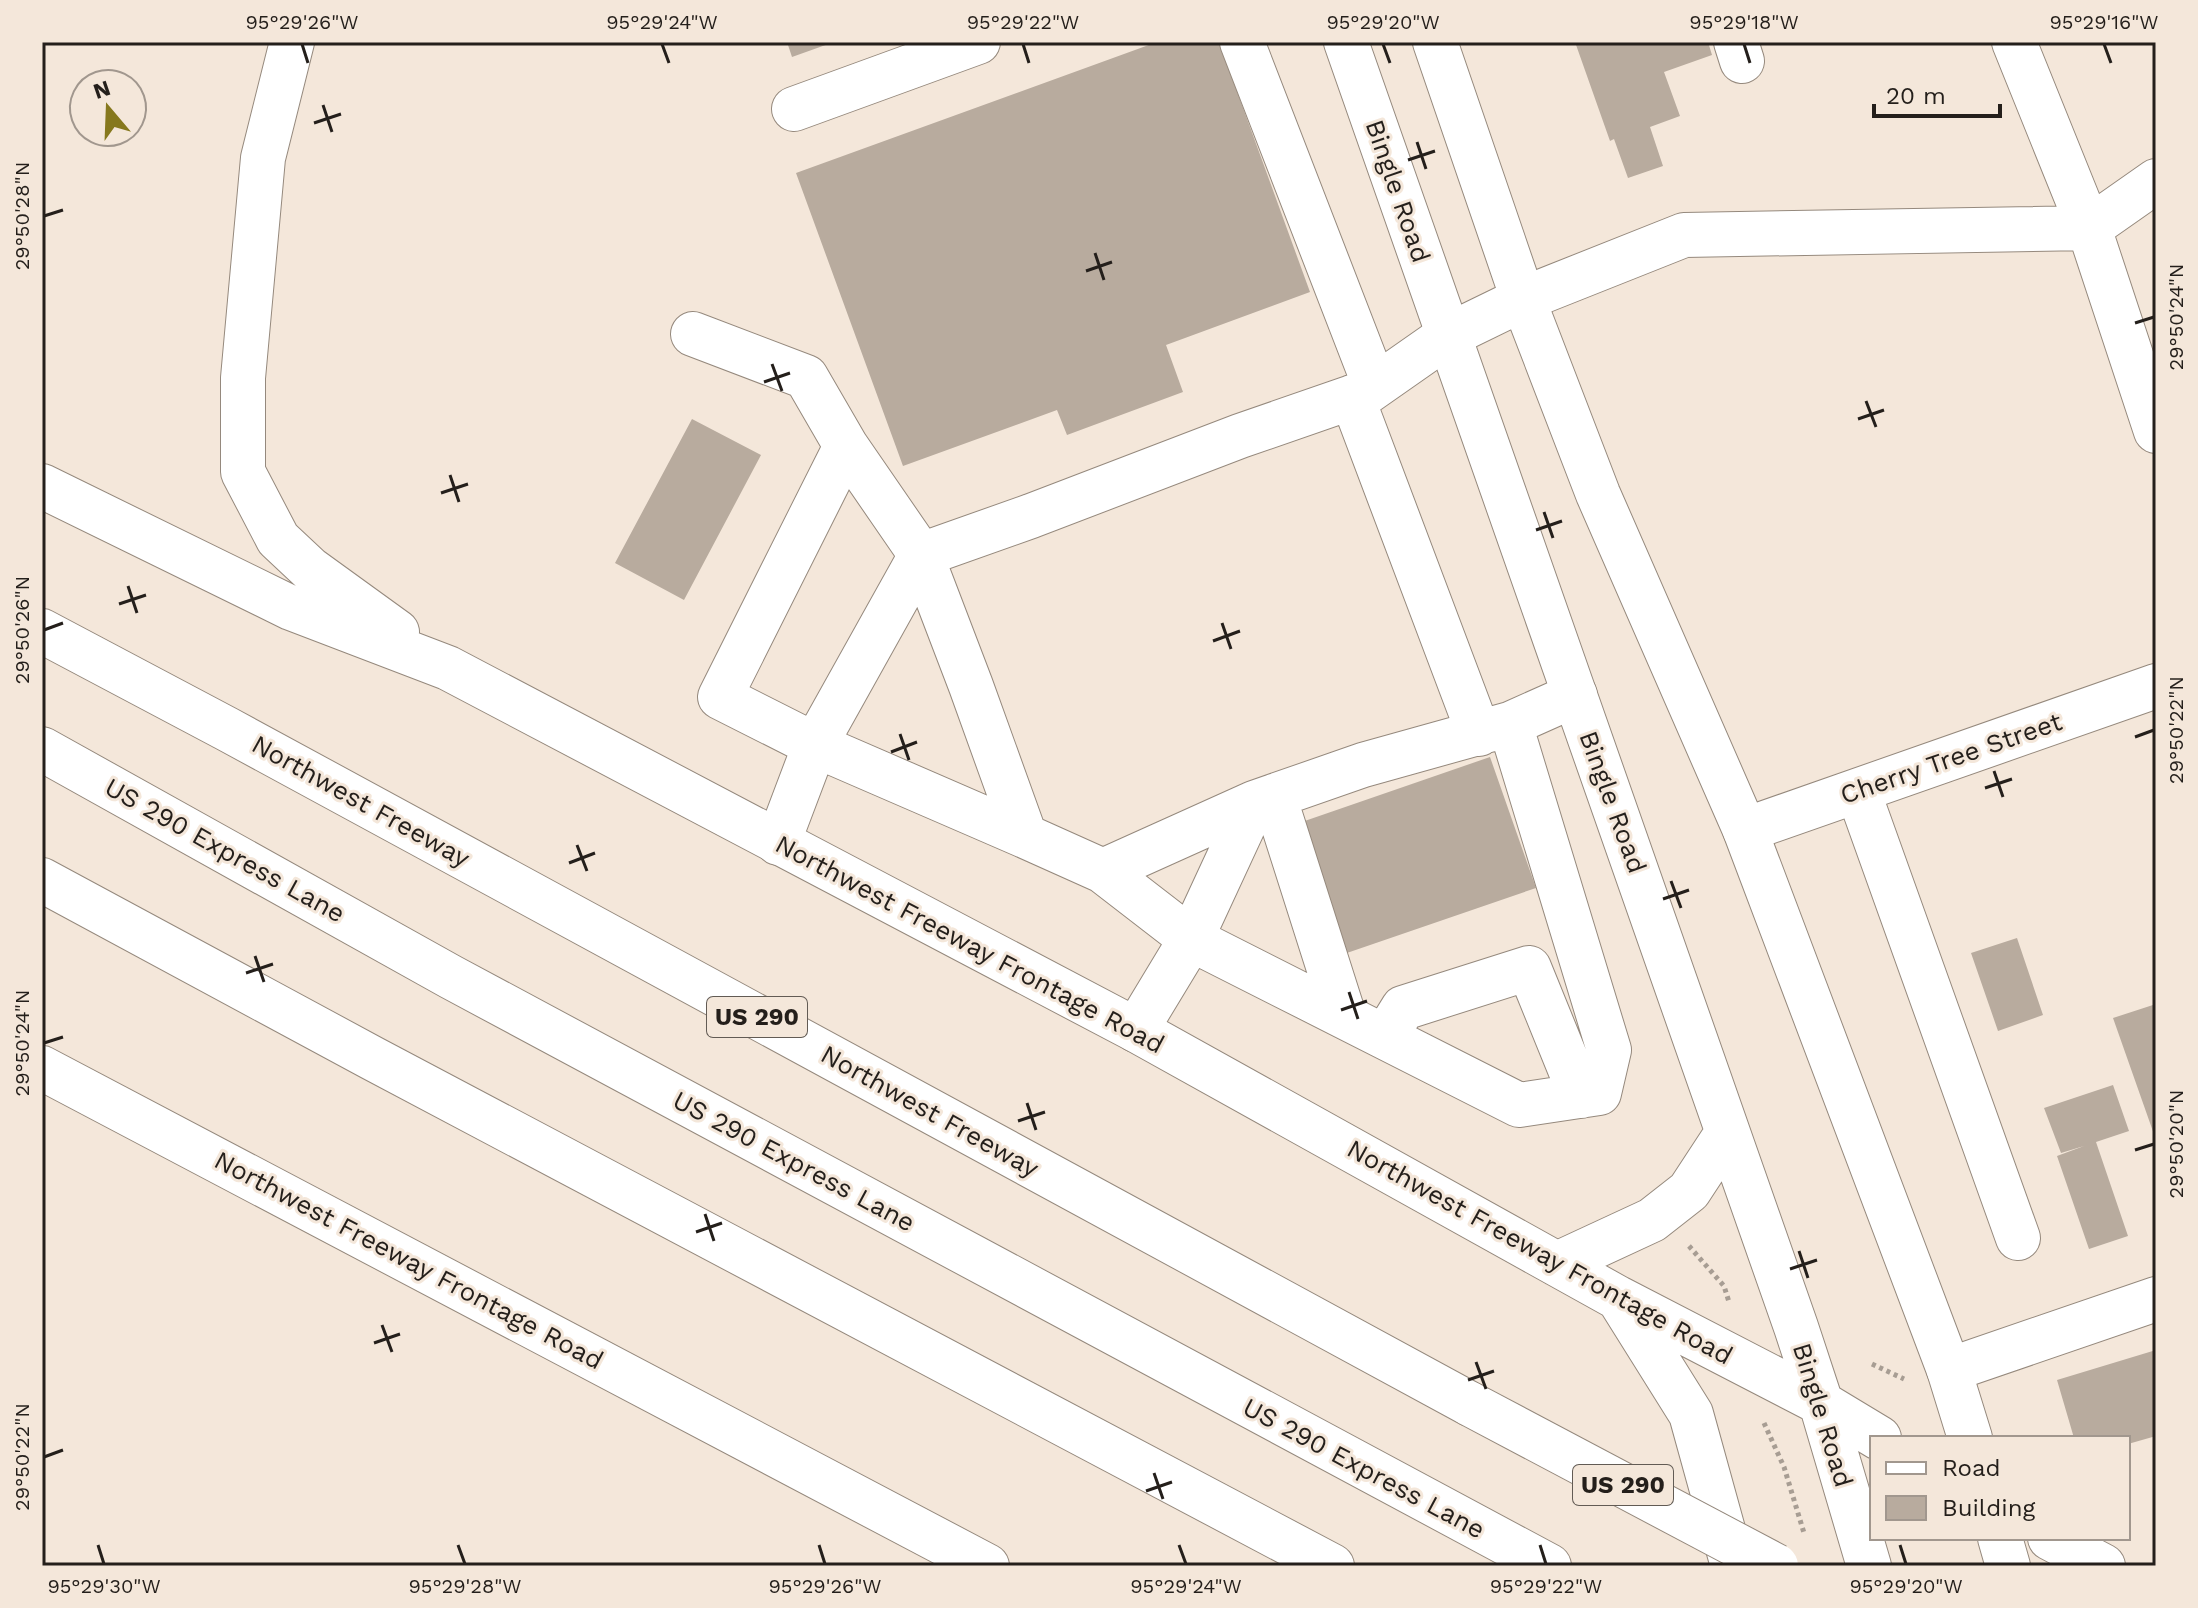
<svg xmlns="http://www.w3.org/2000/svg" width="2198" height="1608" font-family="'Work Sans',sans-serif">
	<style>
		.building { fill: #b8ab9e }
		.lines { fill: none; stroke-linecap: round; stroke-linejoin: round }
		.minor-casing { stroke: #95897d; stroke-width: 46 }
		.major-casing { stroke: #95897d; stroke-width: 46 }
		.highway-casing { stroke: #95897d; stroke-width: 46 }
		.path { stroke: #a79d93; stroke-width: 5; stroke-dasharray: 4 4; stroke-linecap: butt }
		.minor { stroke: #fff; stroke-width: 44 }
		.major { stroke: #fff; stroke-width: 44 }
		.highway { stroke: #fff; stroke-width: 44 }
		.highway-bridge-casing { stroke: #95897d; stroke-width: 46; stroke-linecap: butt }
		.highway-bridge { stroke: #fff; stroke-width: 44 }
		.ticks { fill: none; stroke: #241f1b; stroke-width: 3 }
		.labels { text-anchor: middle; stroke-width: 6; stroke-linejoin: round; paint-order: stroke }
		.shield { fill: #f4e7da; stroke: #625b54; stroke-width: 2 }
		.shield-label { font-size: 24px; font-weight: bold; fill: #241f1b }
		.street-label { font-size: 26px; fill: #241f1b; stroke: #f4e7da }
		.neatline { fill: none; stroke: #241f1b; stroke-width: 3 }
		.ticks-label { font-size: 20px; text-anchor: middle; fill: #241f1b }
	</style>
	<rect width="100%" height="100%" fill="#f4e7da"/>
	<path class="building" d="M787 42H834L792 57Z
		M1157 42H1219L1310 292 1166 345 1183 392 1067 435 1057 410 903 466 796 173Z
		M1575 42H1708L1712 55 1664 72 1680 116 1650 127 1663 166 1628 178 1614 139 1610 141Z
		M692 419 761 455 684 600 615 563Z
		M1490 757 1536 888 1341 955 1296 824Z
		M2017 938 2043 1015 1998 1031 1971 953Z
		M2156 1004V1140L2113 1018Z
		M2113 1085 2129 1131 2096 1142 2128 1236 2089 1249 2057 1156 2084 1146 2061 1153 2044 1108Z
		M2156 1350V1436L2128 1444V1438H2074L2057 1380Z"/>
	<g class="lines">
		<g class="minor-casing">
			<path id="minor" d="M1242 42 1375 386
				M1736 42 1742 61
				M2014 42 2089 228 2156 431
				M794 109 978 42
				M1523 299 1684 235 2089 228 2156 181
				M693 334 806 377 846 446 720 697 815 745 778 843
				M1447 336 1367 392 1240 436 1031 516 921 555 971 686 1025 836 1103 871 1191 939 1519 1105 1599 1093 1609 1050 1510 724
				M1352 397 1479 734
				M846 446 921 555 815 745 1025 836
				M1858 791 2018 1238
				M1274 796 1344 1016
				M1745 830 2156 686
				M1103 871 1254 803
				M1136 1030 1191 939 1254 803 1363 765 1510 724 1575 695
				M1385 1037 1403 1008 1529 968 1581 1096
				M1949 1370 2156 1299"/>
		</g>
		<g class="major-casing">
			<path id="major" d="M292 42 263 158 243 378V472L278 539 310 569 397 632
				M1346 42C1494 471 1648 898 1796 1327L1821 1403 1869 1566
				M1435 42 1523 299 1598 494 1745 830 1949 1370 1970 1438
				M1447 336 1523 299
				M42 486 291 608 448 668 1136 1030 1618 1298 1821 1403 1879 1438
				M42 1068 987 1566
				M1557 1264 1652 1220 1689 1191 1727 1133
				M1619 1299 1691 1414 1733 1566
				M2000 1538 2008 1566
				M2050 1538 2103 1566"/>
		</g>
		<g class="highway-casing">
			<path id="highway" d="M42 631 227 729 1470 1404
				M42 749 451 977 1549 1566
				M42 880 372 1058 1332 1566"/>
		</g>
		<path class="path" d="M1689 1246 1724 1286 1729 1302
			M1872 1364 1904 1379
			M1764 1423 1784 1467 1804 1533"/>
		<use href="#minor" class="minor"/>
		<use href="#major" class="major"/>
		<use href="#highway" class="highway"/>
		<g class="highway-bridge-casing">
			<path id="highway-bridge" d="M1470 1404 1776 1566"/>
		</g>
		<use href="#highway-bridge" class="highway-bridge"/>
	</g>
	<path class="ticks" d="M302 44 308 63M662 44 669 63M1023 44 1029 63M1383 44 1390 63M1744 44 1750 63M2104 44 2111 63M323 105 332 132M314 123 341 114M1417 142 1426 169M1408 160 1435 151M44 216 63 210M1095 253 1104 280M1086 271 1112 262M2135 323 2154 317M772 364 782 391M764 382 790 373M1866 401 1876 427M1858 419 1884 410M450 475 459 502M441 493 468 484M1544 512 1553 538M1536 530 1562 521M128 586 137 613M119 604 146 595M1222 623 1231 649M44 630 63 623M1213 641 1240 631M900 734 909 760M2135 737 2154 730M891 752 917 742M1994 771 2003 797M1985 788 2012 779M577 845 587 871M569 863 595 853M1671 881 1681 908M1663 899 1689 890M255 956 264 982M246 973 273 964M1349 992 1358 1019M1341 1010 1367 1001M44 1043 63 1037M1027 1103 1036 1130M1018 1121 1045 1112M2135 1150 2154 1144M705 1214 714 1241M696 1232 722 1223M1799 1251 1808 1278M1790 1269 1817 1260M382 1325 392 1352M374 1343 400 1334M1476 1362 1486 1389M1468 1380 1494 1371M44 1457 63 1450M1154 1473 1163 1499M1146 1491 1172 1482M98 1545 104 1564M458 1545 465 1564M819 1545 825 1564M1179 1545 1186 1564M1540 1545 1546 1564M1900 1545 1906 1564"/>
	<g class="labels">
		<g class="shield">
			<rect x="707" y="997" width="100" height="40" rx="6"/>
			<rect x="1573" y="1465" width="100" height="40" rx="6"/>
		</g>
		<g class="shield-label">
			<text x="757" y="1025">US 290</text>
			<text x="1623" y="1493">US 290</text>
		</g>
		<g class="street-label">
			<text transform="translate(1398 191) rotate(71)" y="9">Bingle Road</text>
			<text transform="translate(1951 758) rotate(-19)" y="9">Cherry Tree Street</text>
			<text transform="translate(361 801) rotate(29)" y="9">Northwest Freeway</text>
			<text transform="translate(1613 802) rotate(70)" y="9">Bingle Road</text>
			<text transform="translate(225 850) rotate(29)" y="9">US 290 Express Lane</text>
			<text transform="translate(970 944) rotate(28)" y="9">Northwest Freeway Frontage Road</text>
			<text transform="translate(930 1111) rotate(29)" y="9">Northwest Freeway</text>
			<text transform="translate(794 1161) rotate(28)" y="9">US 290 Express Lane</text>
			<text transform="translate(1540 1252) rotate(29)" y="9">Northwest Freeway Frontage Road</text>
			<text transform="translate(409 1260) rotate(28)" y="9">Northwest Freeway Frontage Road</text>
			<text transform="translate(1823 1415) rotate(73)" y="9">Bingle Road</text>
			<text transform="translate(1364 1468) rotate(28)" y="9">US 290 Express Lane</text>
		</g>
	</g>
	<rect width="2198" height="1608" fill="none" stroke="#f4e7da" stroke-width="88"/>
	<rect x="1870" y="1436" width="260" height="104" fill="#f4e7da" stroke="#a1978e" stroke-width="2"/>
	<rect x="1886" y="1462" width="40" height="12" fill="#ffffff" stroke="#a1978e" stroke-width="2"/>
	<text x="1942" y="1476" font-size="24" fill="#241f1b">Road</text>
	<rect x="1886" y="1496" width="40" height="24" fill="#b8ab9e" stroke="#a1978e" stroke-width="2"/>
	<text x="1942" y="1516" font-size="24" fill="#241f1b">Building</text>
	<g transform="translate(108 108) rotate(341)"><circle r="38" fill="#f4e7da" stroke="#a1978e" stroke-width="2"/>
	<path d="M0-6L14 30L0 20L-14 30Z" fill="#86781d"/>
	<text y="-12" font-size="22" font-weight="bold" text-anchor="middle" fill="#241f1b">N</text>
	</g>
	<path d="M1874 104v12h126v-12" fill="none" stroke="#241f1b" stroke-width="4"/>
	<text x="1886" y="104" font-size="24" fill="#241f1b" stroke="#f4e7da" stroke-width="6" paint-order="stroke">20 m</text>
	<rect x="44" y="44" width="2110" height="1520" class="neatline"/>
	<g class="ticks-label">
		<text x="302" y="29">95°29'26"W</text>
		<text x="662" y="29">95°29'24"W</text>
		<text x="1023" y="29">95°29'22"W</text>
		<text x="1383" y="29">95°29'20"W</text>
		<text x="1744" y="29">95°29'18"W</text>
		<text x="2104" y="29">95°29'16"W</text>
		<text transform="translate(22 216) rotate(-90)" y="7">29°50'28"N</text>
		<text transform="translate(2176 317) rotate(-90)" y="7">29°50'24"N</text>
		<text transform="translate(22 630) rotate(-90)" y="7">29°50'26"N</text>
		<text transform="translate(2176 730) rotate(-90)" y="7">29°50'22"N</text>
		<text transform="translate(22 1043) rotate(-90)" y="7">29°50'24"N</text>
		<text transform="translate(2176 1144) rotate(-90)" y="7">29°50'20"N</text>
		<text transform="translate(22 1457) rotate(-90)" y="7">29°50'22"N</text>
		<text x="104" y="1593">95°29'30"W</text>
		<text x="465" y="1593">95°29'28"W</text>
		<text x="825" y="1593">95°29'26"W</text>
		<text x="1186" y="1593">95°29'24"W</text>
		<text x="1546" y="1593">95°29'22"W</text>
		<text x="1906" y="1593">95°29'20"W</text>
	</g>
</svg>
